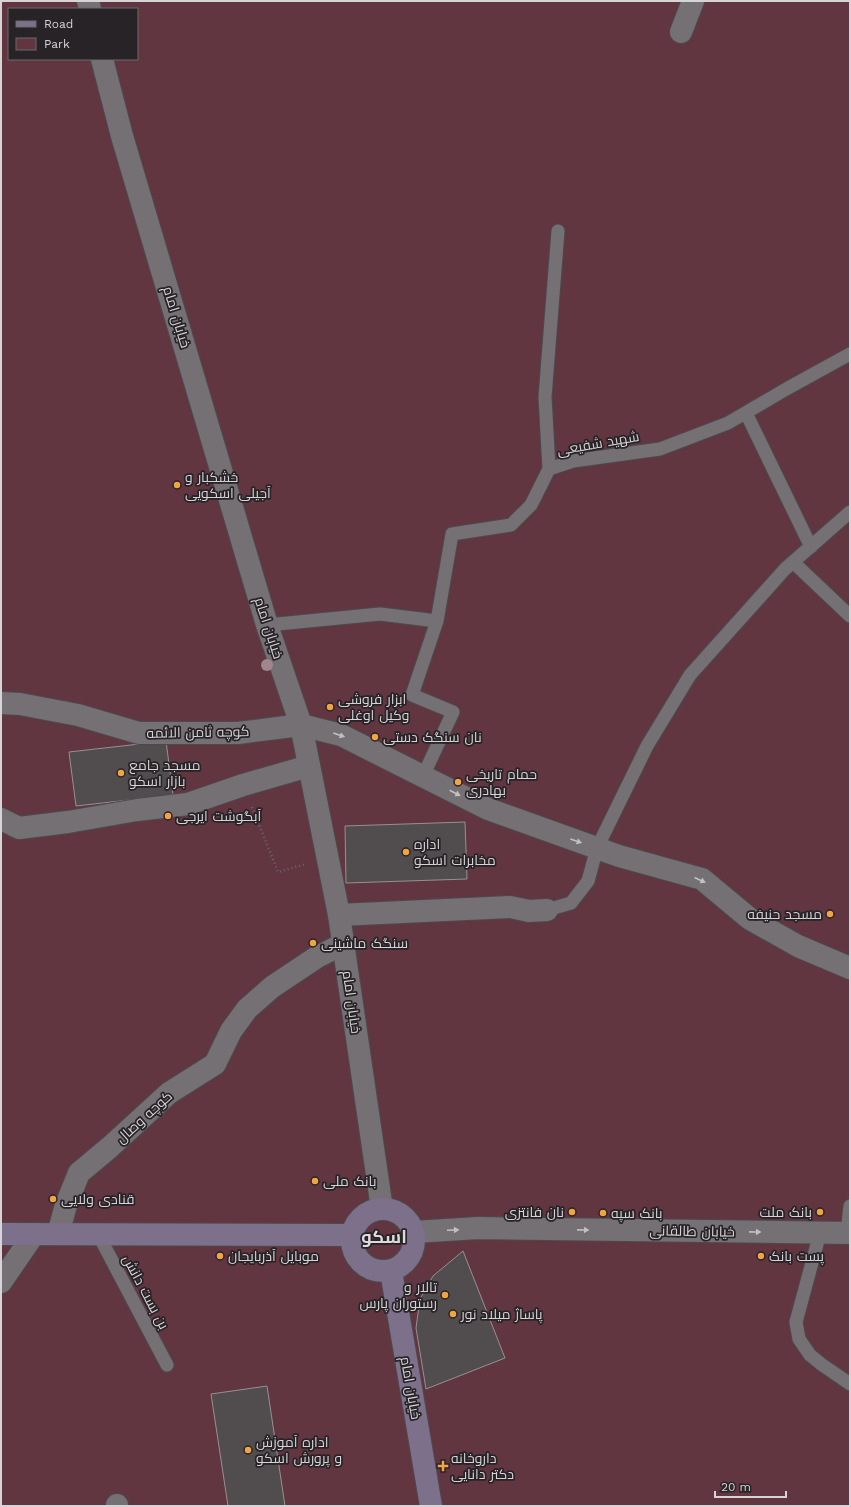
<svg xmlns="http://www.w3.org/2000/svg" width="851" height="1507" font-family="'Work Sans',Cairo,sans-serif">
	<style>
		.green { fill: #613640; fill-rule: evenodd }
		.building { fill: #514d4f; stroke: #969093 }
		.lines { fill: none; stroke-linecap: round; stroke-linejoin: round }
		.service-casing { stroke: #4d4a4e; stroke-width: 15 }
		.minor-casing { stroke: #4d4a4e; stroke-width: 24 }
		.tertiary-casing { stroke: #4d4a4e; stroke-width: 24 }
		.secondary-casing { stroke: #4d4a4e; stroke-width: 24 }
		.path { stroke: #69676a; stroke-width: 2.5; stroke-dasharray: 1 3; stroke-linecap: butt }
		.service { stroke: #747074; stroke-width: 13 }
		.minor { stroke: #747074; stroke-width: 22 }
		.tertiary { stroke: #747074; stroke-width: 22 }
		.secondary { stroke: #7d708b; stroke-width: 22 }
		.tree { fill: #9f878d }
		.oneway { fill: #c2c0c2 }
		.poi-dot { fill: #f3a442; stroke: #272327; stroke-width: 1.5 }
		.labels { text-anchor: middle; stroke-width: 3.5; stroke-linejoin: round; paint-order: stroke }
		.street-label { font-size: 14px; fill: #d6d4d6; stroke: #272327 }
		.poi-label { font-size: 14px; fill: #d6d4d6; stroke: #272327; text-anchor: start }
		.district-label { font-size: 18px; font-weight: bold; fill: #ddd9de; stroke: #272327 }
	</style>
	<rect width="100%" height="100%" fill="#302d31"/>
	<path class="green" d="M1 1H850V1506H1ZM9 9H137V59H9Z"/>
	<path class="building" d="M166 741 173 795 76 806 69 752Z
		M465 822 467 879 346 883 345 826Z
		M463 1251 505 1358 426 1389 416 1328 420 1299 433 1276Z
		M267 1386 285 1506H228L211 1394Z"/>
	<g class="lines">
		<g class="service-casing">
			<path id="service" d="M746 413 811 547
				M549 469 545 397 558 231
				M793 562 850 616
				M267 625 380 614 437 621 452 534 511 525 531 505 549 469 573 461 660 449 728 423 788 388 850 354
				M423 776 453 712 412 695 437 621
				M547 910 571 903 588 881 597 848 647 746 690 675 785 569 850 512
				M820 1233 796 1322 799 1339 810 1355 821 1364 850 1384
				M847 1233 850 1206
				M98 1234 167 1365"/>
		</g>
		<g class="minor-casing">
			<path id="minor" d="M681 32 693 1
				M1 703 20 704 78 715 139 733H238L301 725 341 735 488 809 619 856 702 879 750 919 798 946 850 968
				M1 819 19 828 68 822 137 810 188 804 243 785 309 766
				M339 915 510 907 529 911 547 910
				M58 1234 66 1205 79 1173 110 1147 169 1093 215 1064 231 1031 247 1009 272 987 317 957 343 944
				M1 1282 34 1234
				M117 1505V1506"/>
		</g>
		<g class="tertiary-casing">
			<path id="tertiary" d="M88 1 90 9
				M102 59 122 136 267 625 301 725 339 915 382 1209
				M414 1232 478 1228 850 1233"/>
		</g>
		<g class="secondary-casing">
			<path id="secondary" d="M352 1240a31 31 0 1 1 62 0a31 31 0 1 1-62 0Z
				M1 1234 352 1235
				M391 1271 431 1506"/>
		</g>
		<path class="path" d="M252 807 278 872 306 864"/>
		<use href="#service" class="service"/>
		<use href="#minor" class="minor"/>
		<use href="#tertiary" class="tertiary"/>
		<use href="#secondary" class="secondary"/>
	</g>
	<circle class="tree" cx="267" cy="665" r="6"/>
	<defs><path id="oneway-solid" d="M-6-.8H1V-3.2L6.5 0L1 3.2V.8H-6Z"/></defs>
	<g class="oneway">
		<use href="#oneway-solid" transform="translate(339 735) rotate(19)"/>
		<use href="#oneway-solid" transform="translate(455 793) rotate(27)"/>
		<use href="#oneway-solid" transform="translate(576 841) rotate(19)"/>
		<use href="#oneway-solid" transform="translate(700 880) rotate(25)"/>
		<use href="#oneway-solid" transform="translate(453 1230) rotate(-3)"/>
		<use href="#oneway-solid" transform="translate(583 1230) rotate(1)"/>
		<use href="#oneway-solid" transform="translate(755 1232) rotate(1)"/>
	</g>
	<g class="poi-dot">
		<circle cx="177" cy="485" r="4"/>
		<circle cx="330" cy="707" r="4"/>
		<circle cx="375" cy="737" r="4"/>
		<circle cx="121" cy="773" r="4"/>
		<circle cx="458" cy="782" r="4"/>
		<circle cx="168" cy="816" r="4"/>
		<circle cx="406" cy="852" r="4"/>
		<circle cx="830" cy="914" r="4"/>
		<circle cx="313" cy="943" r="4"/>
		<circle cx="315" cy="1181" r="4"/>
		<circle cx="53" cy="1199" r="4"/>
		<circle cx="572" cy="1212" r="4"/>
		<circle cx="820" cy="1212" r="4"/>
		<circle cx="603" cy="1213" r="4"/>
		<circle cx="220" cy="1256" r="4"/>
		<circle cx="761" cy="1256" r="4"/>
		<circle cx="445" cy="1295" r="4"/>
		<circle cx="453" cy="1314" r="4"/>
		<circle cx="248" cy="1450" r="4"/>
		<path d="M441 1460h4v4h4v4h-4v4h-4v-4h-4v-4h4z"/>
	</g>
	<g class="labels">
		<g class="street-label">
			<text transform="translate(177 317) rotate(73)" y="5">خیابان امام</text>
			<text transform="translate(598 443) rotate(-10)" y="5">شهید شفیعی</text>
			<text transform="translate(269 628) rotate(72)" y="5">خیابان امام</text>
			<text transform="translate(198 732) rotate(-1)" y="5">کوچه ثامن الائمه</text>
			<text transform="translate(352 1002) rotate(82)" y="5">خیابان امام</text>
			<text transform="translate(144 1117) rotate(-42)" y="5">کوچه وصال</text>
			<text transform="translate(692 1231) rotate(1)" y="5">خیابان طالقانی</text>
			<text transform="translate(146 1292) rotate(62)" y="5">بن بست دانش</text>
			<text transform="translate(411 1388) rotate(80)" y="5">خیابان امام</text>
		</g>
		<g class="poi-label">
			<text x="185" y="482">خشکبار و<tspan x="185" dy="16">آجیلی اسکویی</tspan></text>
			<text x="338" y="704">ابزار فروشی<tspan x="338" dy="16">وکیل اوغلی</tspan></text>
			<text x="383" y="742">نان سنگک دستی</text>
			<text x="129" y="770">مسجد جامع<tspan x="129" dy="16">بازار اسکو</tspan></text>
			<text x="466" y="779">حمام تاریخی<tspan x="466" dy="16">بهادری</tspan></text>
			<text x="176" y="821">آبگوشت ایرجی</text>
			<text x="414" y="849">اداره<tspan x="414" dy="16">مخابرات اسکو</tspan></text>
			<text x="822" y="919" text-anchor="end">مسجد حنیفه</text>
			<text x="321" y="948">سنگک ماشینی</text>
			<text x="323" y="1186">بانک ملی</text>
			<text x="61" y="1204">قنادی ولایی</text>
			<text x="564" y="1217" text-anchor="end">نان فانتزی</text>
			<text x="812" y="1217" text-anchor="end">بانک ملت</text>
			<text x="611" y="1218">بانک سپه</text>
			<text x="228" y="1261">موبایل آذربایجان</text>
			<text x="769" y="1261">پست بانک</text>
			<text x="437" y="1292" text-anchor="end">تالار و<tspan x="437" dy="16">رستوران پارس</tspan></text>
			<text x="461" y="1319">پاساژ میلاد نور</text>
			<text x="256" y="1447">اداره آموزش<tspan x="256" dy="16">و پرورش اسکو</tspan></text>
			<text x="451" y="1463">داروخانه<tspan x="451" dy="16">دکتر دانایی</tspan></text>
		</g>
		<g class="district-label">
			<text x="384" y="1243">اسکو</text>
		</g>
	</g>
	<rect width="851" height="1507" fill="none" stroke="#d6d4d6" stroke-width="4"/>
	<rect x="8" y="8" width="130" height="52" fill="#272327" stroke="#6d6a6d"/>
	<rect x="16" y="21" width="20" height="6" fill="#7d708b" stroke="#6d6a6d"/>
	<text x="44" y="28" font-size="12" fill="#d6d4d6">Road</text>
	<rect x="16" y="38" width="20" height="12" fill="#613640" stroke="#6d6a6d"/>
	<text x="44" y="48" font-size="12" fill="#d6d4d6">Park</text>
	<path d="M715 1491v6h71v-6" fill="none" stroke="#d6d4d6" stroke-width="2"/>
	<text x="721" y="1491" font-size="12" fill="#d6d4d6" stroke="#272327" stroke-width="3" paint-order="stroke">20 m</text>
</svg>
